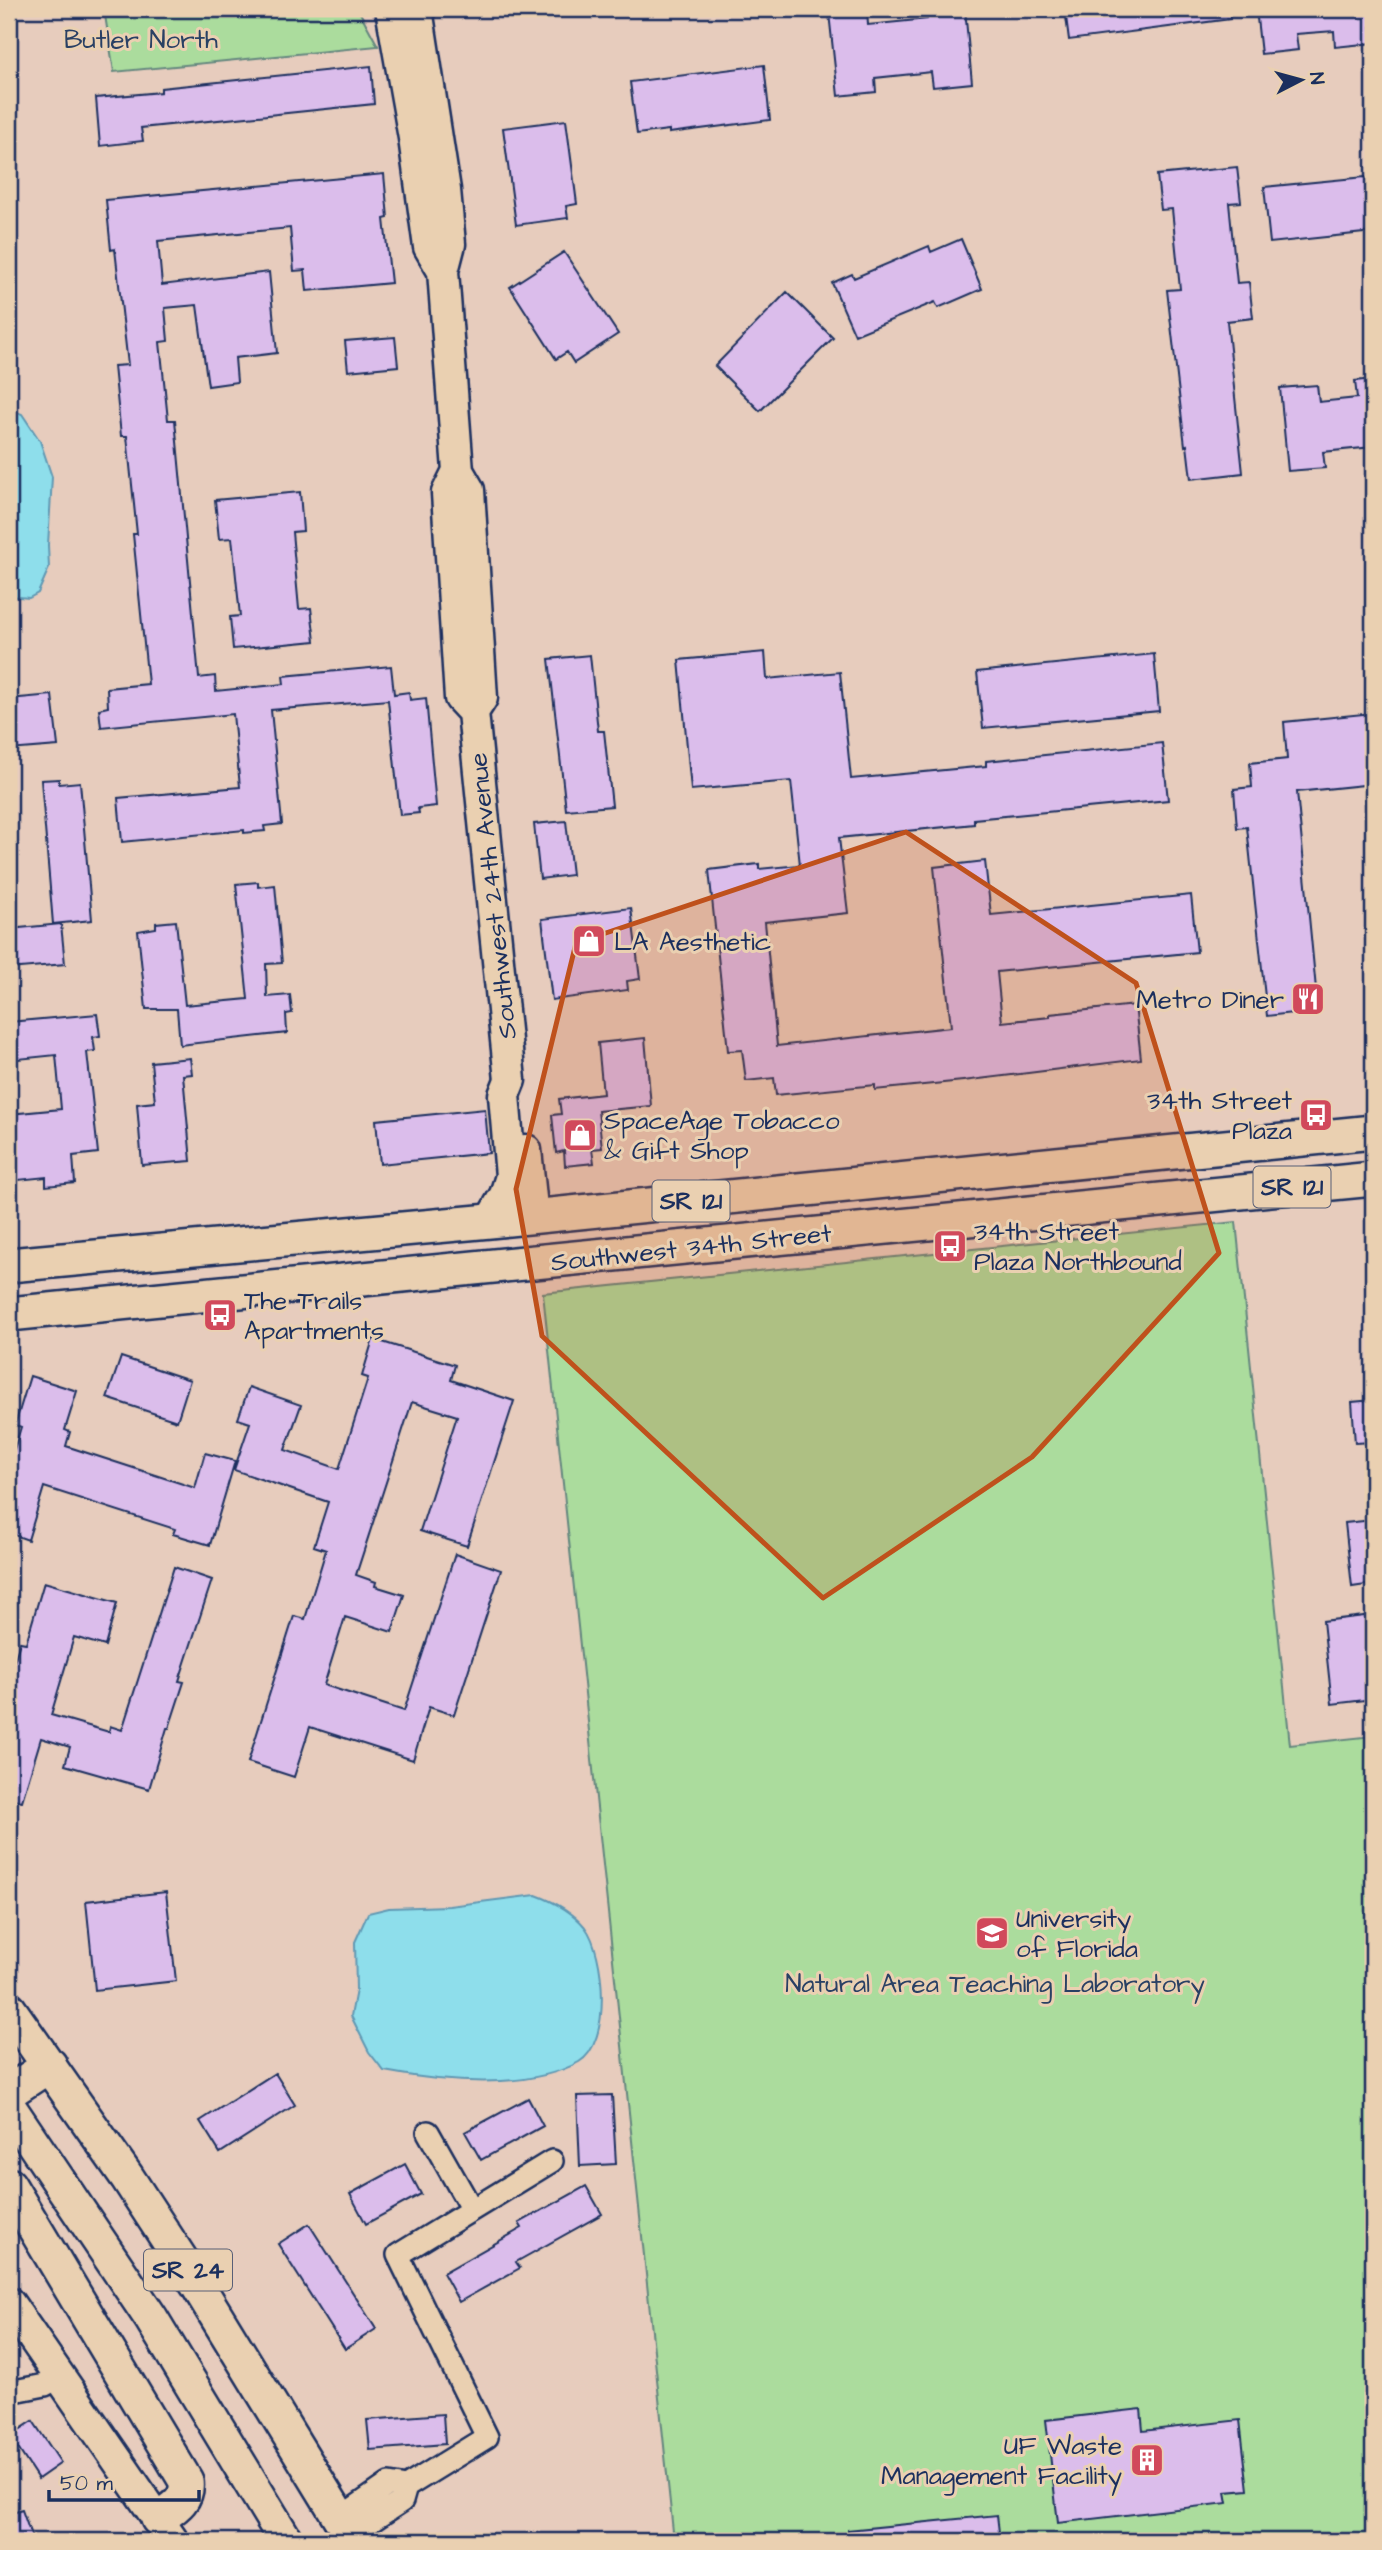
<svg xmlns="http://www.w3.org/2000/svg" width="1382" height="2550" font-family="'Architects Daughter',sans-serif">
	<style>
		.green { fill: #abdc9d; stroke: #63867e; stroke-width: 2 }
		.water { fill: #8edeeb; stroke: #6098b3; stroke-width: 2 }
		.building { fill: #dbbdeb; stroke: #1b2f5e; stroke-width: 2 }
		.lines { fill: none; stroke-linecap: round; stroke-linejoin: round }
		.street-casing { stroke: #1b2f5e; stroke-width: 26 }
		.secondary-casing { stroke: #1b2f5e; stroke-width: 35 }
		.primary-casing { stroke: #1b2f5e; stroke-width: 38 }
		.street { stroke: #ead0b1; stroke-width: 21 }
		.secondary { stroke: #ead0b1; stroke-width: 30 }
		.primary { stroke: #ead0b1; stroke-width: 33 }
		.marked { fill: #bf511c; fill-opacity: 0.2; stroke: #bf511c; stroke-width: 5; stroke-linejoin: round }
		.labels { text-anchor: middle; stroke-width: 6; stroke-linejoin: round; paint-order: stroke }
		.shield { fill: #ead0b1; stroke: #595f77; stroke-width: 2 }
		.shield-label { font-size: 24px; font-weight: bold; fill: #1b2f5e }
		.park-label { font-size: 26px; fill: #294064; stroke: #ead0b1 }
		.street-label { font-size: 26px; fill: #1b2f5e; stroke: #ead0b1 }
		.poi-label { font-size: 26px; fill: #1b2f5e; stroke: #ead0b1; text-anchor: start }
	</style>
	<rect width="100%" height="100%" fill="#e7ccbd"/>
	<filter id="ink" filterUnits="userSpaceOnUse"><feTurbulence type="fractalNoise" baseFrequency=".0143" numOctaves="2"/><feDisplacementMap in="SourceGraphic" scale="14" xChannelSelector="R" yChannelSelector="G"/><feConvolveMatrix kernelMatrix="1 2 1 2 8 2 1 2 1" color-interpolation-filters="sRGB"/></filter>
	<g filter="url(#ink)">
		<path class="green" d="M104 9H358L378 46 114 72Z
			M1236 1222 1290 1745 1373 1736V2541H674L543 1293Z"/>
		<path class="water" d="M9 409 22 414 40 441 52 477 48 545 49 568 38 593 29 598 9 596Z
			M536 1895C555 1902 572 1911 585 1927 605 1953 612 2043 579 2062 527 2091 441 2082 384 2071L369 2052 351 2016 356 1990 355 1942 368 1913 389 1908 449 1906Z"/>
		<path class="building" d="M926 9H965L972 83 933 87 931 72 875 78 876 92 838 96 829 13 867 10 868 25 927 19Z
			M1065 9H1230V19L1069 40Z
			M1256 9H1370L1373 43 1335 47 1334 31 1296 34 1298 50 1261 54Z
			M764 65 770 120 669 133V130L637 134 630 82Z
			M371 66 374 104 141 128 143 141 100 146 96 98 161 92V88Z
			M566 120 577 204 566 206 568 218 516 225 503 128Z
			M1237 167 1241 202 1229 203 1237 283 1249 282 1253 318 1227 321 1243 473 1191 479 1187 445 1185 446 1167 290 1180 289 1172 209 1161 210 1157 175Z
			M384 174 388 218 384 219 391 283 307 291 305 270 294 271 290 228 158 241 162 285 269 272 277 353 235 358 237 382 208 386 197 305 165 308 168 341 160 342 168 420H175L199 678 215 676 216 691 284 684 283 676 391 666 394 694 409 692 410 700 426 698 436 806 418 808 419 813 400 815 388 700 271 710 282 824 264 826 265 831 244 833V830L122 842 118 798 240 787 233 714 101 727 99 709 108 707 107 688 148 684 133 534H137L127 436H121L114 366 128 365 115 249 111 250 106 200Z
			M1365 177 1366 179 1373 178V232L1270 243 1264 187Z
			M961 239 982 289 938 308 935 302 855 335 832 283 852 274 854 278 929 246 931 252Z
			M564 252 618 334 574 363 567 352 556 359 510 287Z
			M787 292 833 338 760 411 715 366Z
			M395 337 398 366 348 371 345 341Z
			M1373 379V447L1323 452 1325 468 1288 471 1280 388 1317 385 1319 402 1357 398 1355 381Z
			M300 492 303 531 292 532 299 609 311 608 315 641 233 649 230 617 240 616 232 538 219 539 215 500Z
			M765 652 767 679 840 672 851 779 986 766V761L1162 743 1168 800 974 819V824L839 838 848 913 765 922 777 1046 951 1027 934 867 985 861 991 915 1191 895 1197 952 997 972 1002 1022 1050 1017V1014L1135 1005 1141 1059 963 1081 875 1090V1085L776 1095 774 1078 746 1081 742 1050 728 1051 709 870 759 864V869L800 865 791 781 691 790 679 660Z
			M1154 654 1159 711 983 728 977 672Z
			M590 655 598 731H604L612 806 566 810 549 659Z
			M52 695 58 746 9 750V699Z
			M1373 713V784L1297 792 1318 1010 1267 1016 1247 827 1237 828 1234 789 1252 787 1250 763 1287 759 1284 722Z
			M59 779V784L80 782 92 920 53 924 41 780Z
			M566 821 572 875 540 879 534 824Z
			M258 882V887L275 885 282 963 266 964 267 997 290 995 292 1013 286 1014 287 1033 180 1045 177 1009H146L138 931 156 928V923L176 921 185 1005 248 999 236 884Z
			M631 908 640 979 627 981 628 990 552 1000 542 919Z
			M61 924 65 964 9 969V929Z
			M97 1014 100 1036 93 1037 95 1051 87 1052 98 1153 73 1156 75 1183 46 1186V1177L9 1181V1114L61 1109 56 1055 9 1060V1022Z
			M645 1038 651 1106 598 1111 602 1148 592 1149 594 1163 565 1166 564 1151 556 1153 552 1115 561 1114 559 1099 603 1094 598 1043Z
			M190 1058 192 1074 183 1075 191 1161 142 1165 137 1104 155 1102 151 1062Z
			M485 1109 489 1153 380 1164 376 1120Z
			M373 1339 455 1365 451 1380 514 1401 467 1546 420 1531 457 1416 412 1402 356 1575 376 1582 375 1586 404 1595 392 1632 345 1617 324 1685 404 1711 455 1554 501 1570 454 1715 429 1707 413 1760 310 1727 294 1777 248 1762 294 1616 305 1619 326 1550 314 1546 328 1502 234 1470 250 1423 238 1419 249 1387 301 1405 285 1450 339 1469 368 1378 362 1376Z
			M121 1357 190 1380 177 1421 107 1398Z
			M30 1376 77 1391 65 1430 70 1432 66 1446 195 1488 205 1453 235 1461 210 1545 173 1534 175 1529 44 1487 28 1540 9 1533V1466L21 1427 15 1425Z
			M1373 1400V1442L1355 1443 1352 1402Z
			M1373 1520V1584L1352 1587 1345 1523Z
			M174 1567 212 1580 179 1681 184 1682 169 1728H167L149 1789 65 1765 70 1747 41 1738 22 1801 9 1798V1680L20 1642 26 1643 44 1582 117 1603 105 1646 74 1637 51 1715 109 1732 110 1726 122 1730Z
			M1373 1615V1699L1332 1704 1323 1621Z
			M166 1892 176 1981 95 1990 86 1901Z
			M275 2073 295 2105 220 2153 200 2121Z
			M612 2095 616 2164 580 2166 577 2096Z
			M528 2098 543 2126 481 2160 465 2132Z
			M405 2164 421 2194 366 2224 350 2194Z
			M586 2186 602 2214 516 2262 520 2268 459 2302 443 2273 522 2228 519 2223Z
			M309 2224 376 2329 345 2349 278 2244Z
			M1141 2409 1143 2431 1240 2420 1248 2490 1226 2492 1228 2503 1058 2523 1046 2420Z
			M443 2414 445 2444 370 2450 367 2420Z
			M33 2421 61 2463 38 2479 10 2436Z
			M22 2510 33 2541H9V2514Z
			M997 2515 1000 2541H848V2530Z"/>
		<g class="lines">
			<g class="street-casing">
				<path id="street" d="M428 2132 471 2208
					M9 2392 45 2385 60 2377
					M389 2484 406 2487 402 2501 361 2528 344 2527 350 2511Z
					M406 2487 487 2437 398 2255 552 2161"/>
			</g>
			<g class="secondary-casing">
				<path id="secondary" d="M391 9 414 138 429 247 443 271
					M417 9 445 190 450 244 443 271 458 471 469 490 482 698 473 712
					M458 471 447 493 460 698 473 712 510 1080 504 1095 511 1176 505 1195 490 1221
					M526 1150 533 1217
					M9 2303 173 2541"/>
			</g>
			<g class="primary-casing">
				<path id="primary" d="M9 1265 490 1221 1373 1132
					M9 1314 1373 1179
					M9 2009 127 2177 198 2286 354 2541
					M9 2092 50 2065
					M9 2107 151 2318 286 2541
					M9 2185 186 2481C189 2501 172 2509 158 2519"/>
			</g>
			<use href="#street" class="street"/>
			<use href="#secondary" class="secondary"/>
			<use href="#primary" class="primary"/>
		</g>
	</g>
	<path class="marked" d="M906 832 1136 983 1219 1253 1032 1457 823 1598 542 1336 516 1189 576 943Z"/>
	<defs>
		<g id="shop-square" transform="scale(1.75)"><rect x="-9" y="-9" width="18" height="18" rx="4" fill="#d1495b" stroke="#ead0b1"/><path d="M-5-2.5h2.3a2.7 3.5 0 0 1 5.4 0H5L5.5 6h-11ZM-1.5-2.5h3a1.5 2.3 0 0 0-3 0Z" fill="#fff"/></g>
		<g id="restaurant-square" transform="scale(1.75)"><rect x="-9" y="-9" width="18" height="18" rx="4" fill="#d1495b" stroke="#ead0b1"/><path d="M-5-6h1v4h1v-4h1v4h1v-4h1v5L-1.5 .5V6h-2V.5L-5-1ZM5-6V6H3V1.5H1.5Q1.5-4 5-6Z" fill="#fff"/></g>
		<g id="bus-square" transform="scale(1.75)"><rect x="-9" y="-9" width="18" height="18" rx="4" fill="#d1495b" stroke="#ead0b1"/><path d="M-5-6H5V4H4V6H2V4H-2V6H-4V4H-5ZM-3.5-4V0h7V-4ZM-3.5 1.2v1.5H-2V1.2ZM2 1.2v1.5H3.5V1.2Z" fill="#fff"/></g>
		<g id="university-square" transform="scale(1.75)"><rect x="-9" y="-9" width="18" height="18" rx="4" fill="#d1495b" stroke="#ead0b1"/><path d="M0-5L7-2L0 1L-7-2ZM-4 1L0 2.5L4 1V4Q0 6-4 4Z" fill="#fff"/></g>
		<g id="building-square" transform="scale(1.75)"><rect x="-9" y="-9" width="18" height="18" rx="4" fill="#d1495b" stroke="#ead0b1"/><path d="M-4-6H4V6H1V3H-1V6H-4ZM-2.5-4.3h1.7v1.8h-1.7ZM.8-4.3h1.7v1.8H.8ZM-2.5-1h1.7V.8h-1.7ZM.8-1h1.7V.8H.8Z" fill="#fff"/></g>
	</defs>
	<g fill-rule="evenodd">
		<use href="#shop-square" x="589" y="941"/>
		<use href="#restaurant-square" x="1308" y="999"/>
		<use href="#bus-square" x="1316" y="1115"/>
		<use href="#shop-square" x="580" y="1135"/>
		<use href="#bus-square" x="950" y="1246"/>
		<use href="#bus-square" x="220" y="1315"/>
		<use href="#university-square" x="992" y="1933"/>
		<use href="#building-square" x="1147" y="2460"/>
	</g>
	<g class="labels">
		<g class="shield">
			<rect x="1253.5" y="1166.5" width="77" height="41" rx="5"/>
			<rect x="652.5" y="1180.5" width="77" height="41" rx="5"/>
			<rect x="144" y="2249.5" width="88" height="41" rx="5"/>
		</g>
		<g class="shield-label">
			<text x="1292" y="1195">SR 121</text>
			<text x="691" y="1209">SR 121</text>
			<text x="188" y="2278">SR 24</text>
		</g>
		<g class="park-label">
			<text x="141" y="48">Butler North</text>
			<text x="995" y="1992">Natural Area Teaching Laboratory</text>
		</g>
		<g class="street-label">
			<text transform="translate(492 896) rotate(-96)" y="9">Southwest 24th Avenue</text>
			<text transform="translate(691 1247) rotate(-6)" y="9">Southwest 34th Street</text>
		</g>
		<g class="poi-label">
			<text x="614" y="950">LA Aesthetic</text>
			<text x="1284" y="1008" text-anchor="end">Metro Diner</text>
			<text x="1292" y="1109" text-anchor="end">34th Street<tspan x="1292" dy="30">Plaza</tspan></text>
			<text x="604" y="1129">SpaceAge Tobacco<tspan x="604" dy="30">&amp; Gift Shop</tspan></text>
			<text x="974" y="1240">34th Street<tspan x="974" dy="30">Plaza Northbound</tspan></text>
			<text x="244" y="1309">The Trails<tspan x="244" dy="30">Apartments</tspan></text>
			<text x="1016" y="1927">University<tspan x="1016" dy="30">of Florida</tspan></text>
			<text x="1122" y="2454" text-anchor="end">UF Waste<tspan x="1122" dy="30">Management Facility</tspan></text>
		</g>
	</g>
	<rect width="1382" height="2550" fill="none" stroke="#ead0b1" stroke-width="35"/>
	<rect x="18" y="18" width="1347" height="2515" fill="none" stroke="#1b2f5e" stroke-width="2.5" filter="url(#ink)"/>
	<g transform="translate(1301 80) rotate(84)" stroke="#ead0b1" stroke-width="5" paint-order="stroke">
	<path d="M0-5L12 26L0 18L-12 26Z" fill="#1b2f5e"/>
	<text y="-10" font-size="19" font-weight="bold" text-anchor="middle" fill="#1b2f5e">N</text>
	</g>
	<path d="M49 2490v10h150v-10" fill="none" stroke="#1b2f5e" stroke-width="3.5"/>
	<text x="60" y="2490" font-size="21" fill="#1b2f5e" stroke="#ead0b1" stroke-width="5" paint-order="stroke">50 m</text>
</svg>
